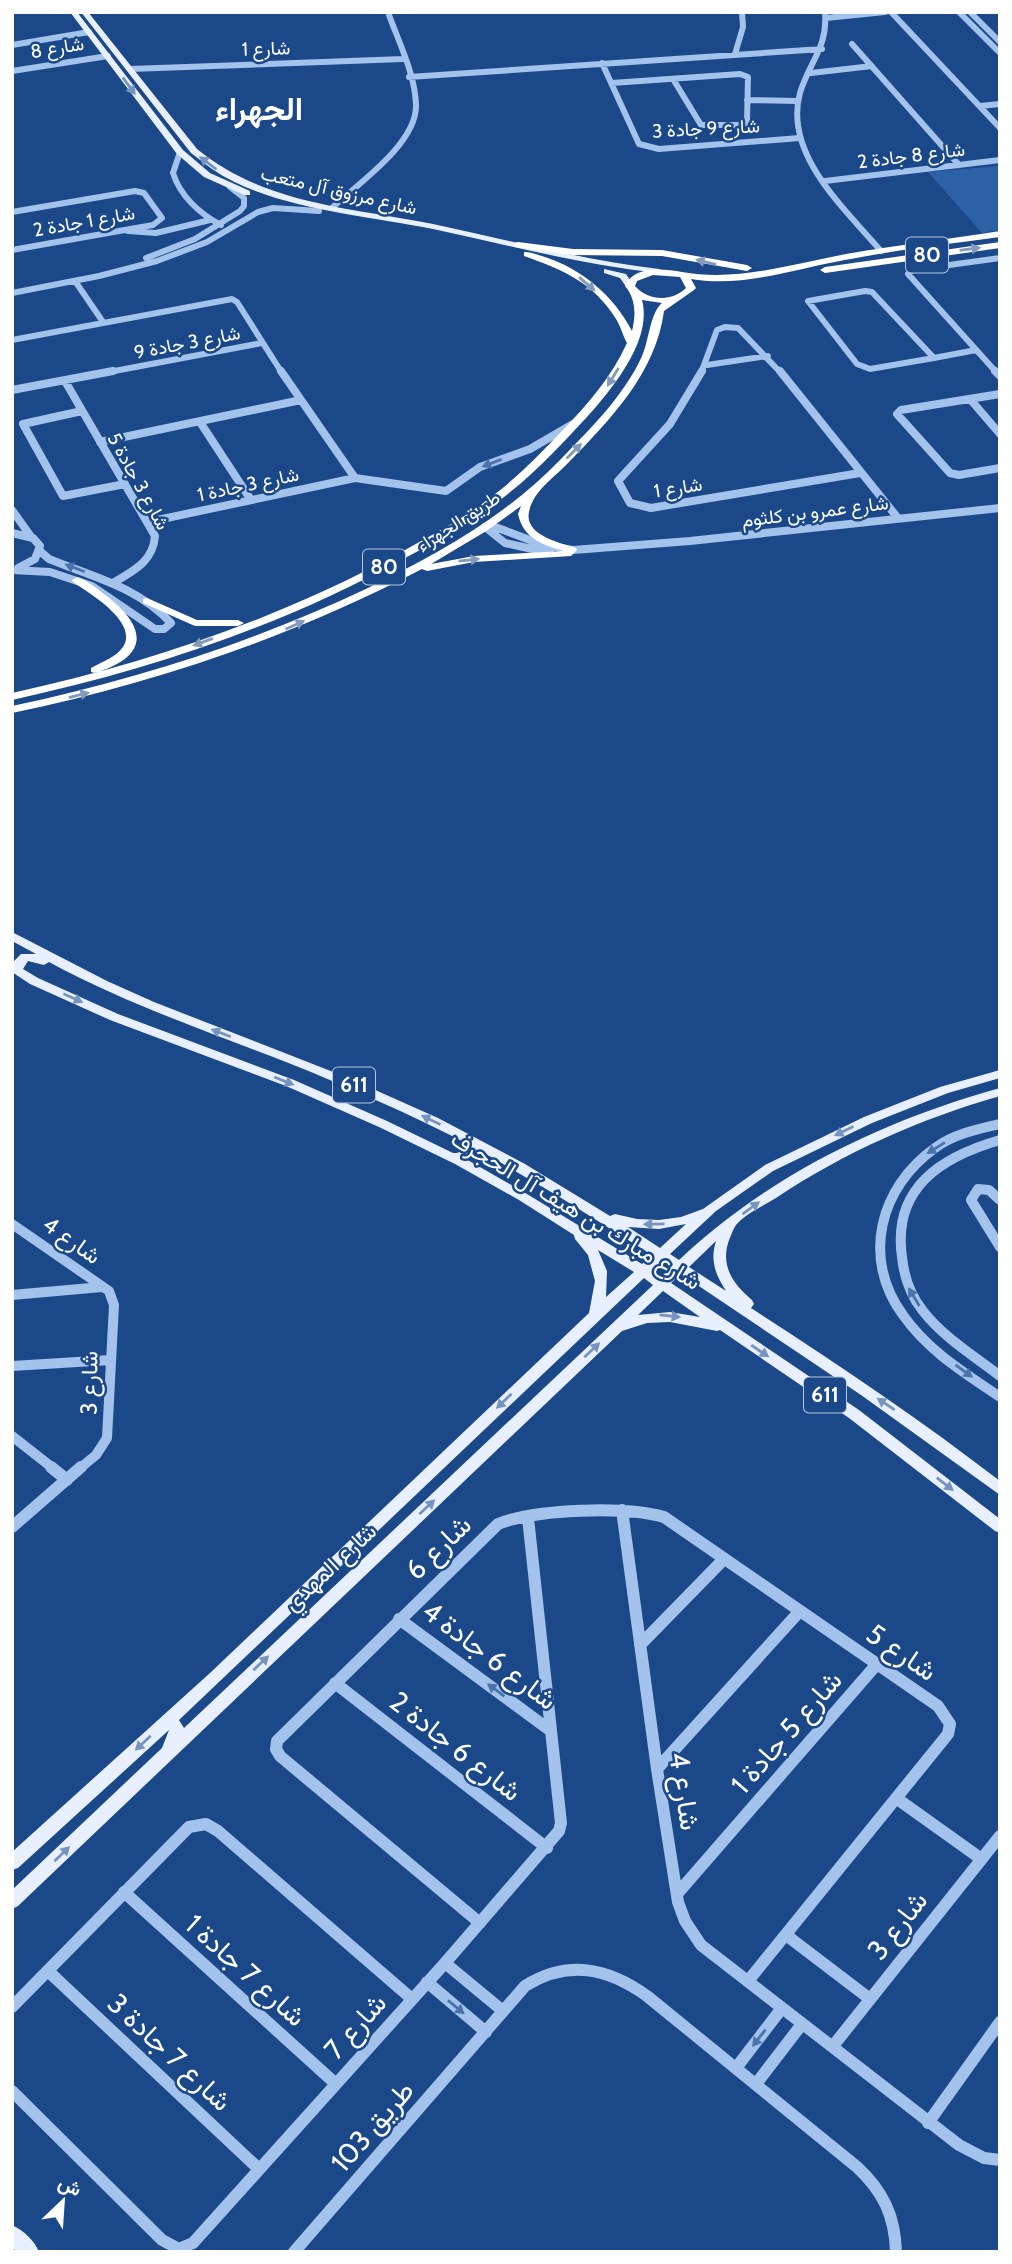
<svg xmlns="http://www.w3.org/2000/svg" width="1012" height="2264" font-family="Cabin,Vazirmatn,sans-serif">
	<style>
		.green { fill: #2d61a6 }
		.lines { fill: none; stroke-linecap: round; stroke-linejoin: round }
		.minor-far3 { stroke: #a3c2ec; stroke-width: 6 }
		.minor-far2 { stroke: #a3c2ec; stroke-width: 8 }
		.minor-far1 { stroke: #a3c2ec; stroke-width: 10 }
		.minor { stroke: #a3c2ec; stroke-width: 12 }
		.major { fill: #e8f0ff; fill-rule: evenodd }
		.highway { fill: #fff; fill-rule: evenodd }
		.oneway { fill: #7794be }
		.oneway2 { fill: #819abe }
		.oneway3 { fill: #4a73ab }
		.labels { text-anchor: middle; stroke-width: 5; stroke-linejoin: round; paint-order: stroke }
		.far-street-label { font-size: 19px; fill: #fff; stroke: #1a4888 }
		.shield { fill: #1a4888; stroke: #bac8db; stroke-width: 2 }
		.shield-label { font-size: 21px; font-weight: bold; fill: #fff }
		.street-label { font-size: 23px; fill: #fff; stroke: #1a4888 }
		.near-street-label { font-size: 28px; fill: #fff; stroke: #1a4888 }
		.far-town-label { font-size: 32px; font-weight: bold; fill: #fff; stroke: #1a4888 }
	</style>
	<rect width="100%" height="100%" fill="#1a4888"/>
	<path class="green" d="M1000 166V230L982 233 928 172Z"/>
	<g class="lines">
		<path class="minor-far3" d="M825 12C828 48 809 62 800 93 783 154 846 210 881 251
			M891 12 1000 128
			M959 12 1000 53
			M970 12 1000 42
			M826 18 885 12
			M852 44 959 165
			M12 45 89 32
			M735 54 743 27 742 12
			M602 63 639 144 659 149 800 138
			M130 69 403 59
			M12 71 108 56
			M811 73 872 66
			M409 77 822 49
			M612 83 740 74 748 77 747 122 743 125H701L673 79
			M747 100 796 101
			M980 106 1000 104
			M180 152 173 173C180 196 200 214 221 225
			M825 181 1000 160
			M333 207C359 183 417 143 416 105 415 73 398 41 388 12
			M12 212 135 191 144 193 162 218 153 225 12 250
			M128 231 156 233 210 220
			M146 258 195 239 240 211 244 206V198L230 187
			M75 281 103 322
			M865 291 872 292 934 358 870 369 857 364 808 301Z
			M12 293 99 276 157 261 207 242 258 212 273 208 319 211
			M12 340 232 299 237 302 282 373
			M934 358 976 350
			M707 365 768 356
			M104 373 262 343
			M701 373 717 330 725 327 738 328 781 373
			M997 373 908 274 913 270 1000 258"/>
		<path class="minor-far2" d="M281 371 355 478
			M702 371 670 424 618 481 630 503 651 508 860 473
			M780 371 897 517
			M995 371 1000 376
			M65 381 155 536C153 562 133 571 113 583
			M12 390 113 371
			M1000 394 901 410 897 414 950 473 959 475 1000 468
			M970 399 1000 434
			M82 411 23 424 63 496 125 484
			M200 422 251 500
			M100 442 301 400
			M12 510 32 538
			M148 522 355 478 446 491 480 467 530 449 573 424
			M485 527 498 528 543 545 573 550 690 541 1000 508
			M485 527 505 543 550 553
			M12 533 33 538 40 546 35 559 18 568
			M12 570 50 572 92 586 155 629H164L171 623C138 587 93 577 49 559L40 551"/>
		<path class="minor-far1" d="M1000 1124C978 1129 954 1134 935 1148 880 1187 861 1258 903 1315 928 1351 965 1373 1000 1397
			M1000 1140C941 1157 892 1188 902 1257 904 1277 910 1295 923 1311 943 1337 974 1356 1000 1376
			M1000 1200 989 1190 978 1189 971 1200 1000 1247
			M12 1224 109 1291 114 1305 107 1438 96 1455 79 1469
			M12 1295 102 1287
			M12 1366 110 1360
			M12 1436 54 1469"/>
		<path class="minor" d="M51 1467 67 1480
			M622 1510 657 1769 678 1902 685 1921 701 1945 959 2145 984 2158 1000 2160
			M12 1527 81 1467
			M399 1619 551 1731
			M640 1645 724 1559
			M335 1683 547 1848
			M657 1769 799 1612
			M896 1798 980 1858
			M124 1892 336 2084
			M677 1894 877 1664
			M480 1923 280 1756 276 1749 277 1741 498 1524C536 1509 625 1506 664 1517L938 1706 950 1724 948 1734 748 1981
			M786 1935 870 1999
			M445 1963 503 2011
			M48 1971 259 2169
			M427 1982 486 2032
			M12 2007 189 1827 206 1824 218 1831 412 1999
			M833 2046 1000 1836
			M736 2068 782 2008
			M756 2084 802 2024
			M12 2091 162 2240 179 2249 193 2243 445 1963 559 1831 561 1823 528 1518
			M928 2123 1000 2022
			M294 2252 525 1986C568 1959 608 1968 647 1996L857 2167C883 2191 895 2216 896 2252"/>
		<path class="major" d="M70 12H77L183 150 210 173 250 191V195H244L204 177 177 154Z
			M81 12H88L197 149C266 205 349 207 433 224 508 240 583 260 659 269L663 271 659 273C583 265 508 245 433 229 365 215 271 209 212 169 205 164 198 158 191 153Z
			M604 269 626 274 634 286 627 288 620 278 604 273Z
			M12 932 107 981 154 1002 346 1077 438 1118 525 1164 610 1216 615 1214 637 1219 659 1220 681 1217 703 1209 765 1165 864 1117 940 1087 1000 1070V1078L948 1093 872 1123 773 1171 716 1211 670 1254 679 1260C769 1175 882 1121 1000 1088V1096C920 1119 845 1152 776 1198 763 1206 745 1214 736 1225 733 1229 731 1236 729 1240 720 1266 733 1284 752 1300L754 1304 751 1308C836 1363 920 1419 1000 1481V1495L861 1395 681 1274 671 1283 859 1410 1000 1519V1533L995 1531 849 1418 720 1330 717 1331 670 1322 647 1323 622 1331 18 1906 12 1909V1890L162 1748 169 1730 18 1868 12 1870V1852L210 1673 589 1313 595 1281 588 1255 575 1239 574 1235 519 1200 455 1164 379 1127 286 1086 110 1020 30 984 12 972V963L21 954H36L12 941ZM28 961 44 965 49 962C126 1004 210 1032 291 1064 351 1088 409 1114 466 1143L467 1148 457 1153H453L387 1121 294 1080 118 1014 38 978 23 969ZM479 1150 558 1196 652 1255 642 1264 527 1194 466 1159 476 1154ZM686 1224 660 1248 628 1227 659 1229ZM716 1241C710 1260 715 1274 726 1291L689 1267ZM598 1250 634 1272 606 1297 607 1271ZM662 1262 671 1268 661 1277 652 1271ZM644 1278 653 1285 184 1728 179 1720ZM663 1291 700 1317 670 1312 638 1315Z
			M12 2225C23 2230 35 2241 39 2252H17L12 2247Z"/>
		<path class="highway" d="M1000 231V237C948 244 896 250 845 260 795 269 741 288 691 279L696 288 694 290 664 311C656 373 610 420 568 463 554 478 533 491 529 512 524 535 560 543 576 548L577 550 571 556 474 562 427 571 422 569C292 637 155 683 12 713V706C135 680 254 642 368 588 438 554 506 516 560 460 590 429 624 396 642 356 649 341 650 313 662 303L642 300C652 337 618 381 595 408 566 440 535 474 500 500 471 523 438 541 405 558 282 626 149 670 12 700V693C146 664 275 620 396 555 428 537 462 520 491 497 517 478 539 455 561 432 587 405 611 378 627 343 623 336 621 327 616 319 593 282 563 270 524 256V252C531 252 538 255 545 257 582 269 614 296 632 331 636 315 636 299 625 286 635 265 663 269 682 272 737 282 792 264 846 254 897 245 949 239 1000 231ZM653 275 680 277 686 288C672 302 648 301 635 286L637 281ZM521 506 518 514C523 538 542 545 564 551L474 556 431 564 488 530Z
			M518 242 573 249 662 250 747 265 752 268 747 271 662 256 573 255 515 247V243Z
			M1000 242V248L825 273 820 270 825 267Z
			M77 577C87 580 96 588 104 594 147 626 151 656 95 673L91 672V668C102 662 116 657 123 647 139 622 89 593 73 582L72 580Z
			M147 598 197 620H238L244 623 238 626H195L143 603V599Z"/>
	</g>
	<defs><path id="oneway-solid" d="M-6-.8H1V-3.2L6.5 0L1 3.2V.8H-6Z" transform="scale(1.75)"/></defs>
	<g class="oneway">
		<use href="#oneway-solid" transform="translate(129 86) rotate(54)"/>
		<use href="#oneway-solid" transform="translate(208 163) rotate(-143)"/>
		<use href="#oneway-solid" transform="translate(73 998) rotate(24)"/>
		<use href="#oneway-solid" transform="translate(221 1033) rotate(-159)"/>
		<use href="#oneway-solid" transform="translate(284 1081) rotate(22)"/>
		<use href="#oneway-solid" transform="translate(431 1120) rotate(-154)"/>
		<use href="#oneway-solid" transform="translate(844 1131) rotate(154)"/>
		<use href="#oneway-solid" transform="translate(751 1208) rotate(-36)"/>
		<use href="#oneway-solid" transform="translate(654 1224) rotate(179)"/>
		<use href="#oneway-solid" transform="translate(670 1316) rotate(6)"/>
		<use href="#oneway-solid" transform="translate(592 1350) rotate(-43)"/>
		<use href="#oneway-solid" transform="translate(760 1351) rotate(34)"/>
		<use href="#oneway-solid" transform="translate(504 1401) rotate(136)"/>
		<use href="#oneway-solid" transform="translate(886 1404) rotate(-146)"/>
		<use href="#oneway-solid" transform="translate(945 1484) rotate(38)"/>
		<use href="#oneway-solid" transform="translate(427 1507) rotate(-43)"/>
		<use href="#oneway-solid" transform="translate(261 1663) rotate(-43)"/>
		<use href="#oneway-solid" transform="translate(143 1743) rotate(137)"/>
		<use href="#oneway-solid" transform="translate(62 1854) rotate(-44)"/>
	</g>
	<g class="oneway2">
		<use href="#oneway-solid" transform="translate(970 249) rotate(-8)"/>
		<use href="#oneway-solid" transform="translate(706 262) rotate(-166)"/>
		<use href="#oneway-solid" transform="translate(587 284) rotate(41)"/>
		<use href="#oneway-solid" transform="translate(613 377) rotate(122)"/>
		<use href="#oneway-solid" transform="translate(574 451) rotate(-45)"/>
		<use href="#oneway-solid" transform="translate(469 560) rotate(-6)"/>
		<use href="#oneway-solid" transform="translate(295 625) rotate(-24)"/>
		<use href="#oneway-solid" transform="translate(203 642) rotate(160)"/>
		<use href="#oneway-solid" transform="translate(79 695) rotate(-14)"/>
	</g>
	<g class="oneway3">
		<use href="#oneway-solid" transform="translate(492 463) rotate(159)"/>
		<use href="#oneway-solid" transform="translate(75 568) rotate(-159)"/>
		<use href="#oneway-solid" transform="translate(936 1148) rotate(148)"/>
		<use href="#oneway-solid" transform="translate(914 1297) rotate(-121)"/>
		<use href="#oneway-solid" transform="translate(964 1371) rotate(36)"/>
		<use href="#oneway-solid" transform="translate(496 1690) rotate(-143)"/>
		<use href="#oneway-solid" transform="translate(456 2007) rotate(40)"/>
		<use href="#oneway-solid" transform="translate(759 2038) rotate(128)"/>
	</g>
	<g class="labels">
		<g class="far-street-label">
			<text transform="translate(57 47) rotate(-9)" y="7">شارع 8</text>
			<text transform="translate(266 48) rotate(-2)" y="7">شارع 1</text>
			<text transform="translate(706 128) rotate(-3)" y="7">شارع 9 جادة 3</text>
			<text transform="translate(911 155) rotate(-7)" y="7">شارع 8 جادة 2</text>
			<text transform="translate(339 190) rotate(13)" y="7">شارع مرزوق آل متعب</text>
			<text transform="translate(84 221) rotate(-10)" y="7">شارع 1 جادة 2</text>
			<text transform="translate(187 342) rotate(-11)" y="7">شارع 3 جادة 9</text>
			<text transform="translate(139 481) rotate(61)" y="7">شارع 3 جادة 5</text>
			<text transform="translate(248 484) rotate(-12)" y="7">شارع 3 جادة 1</text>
			<text transform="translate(678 487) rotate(-9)" y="7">شارع 1</text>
			<text transform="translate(815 511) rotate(-7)" y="7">شارع عمرو بن كلثوم</text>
			<text transform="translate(458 521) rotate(-33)" y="7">طريق الجهراء</text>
		</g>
		<g class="shield">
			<rect x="906" y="237.5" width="42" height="35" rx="5"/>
			<rect x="363" y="549.5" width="42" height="35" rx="5"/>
			<rect x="333" y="1067.5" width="42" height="35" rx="5"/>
			<rect x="804" y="1377.5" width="42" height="35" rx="5"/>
		</g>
		<g class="shield-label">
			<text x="927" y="262">80</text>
			<text x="384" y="574">80</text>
			<text x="354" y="1092">611</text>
			<text x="825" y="1402">611</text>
		</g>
		<g class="street-label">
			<text transform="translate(576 1210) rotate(31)" y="8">شارع مبارك بن هيف آل الحجرف</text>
			<text transform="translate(72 1240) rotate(35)" y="8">شارع 4</text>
			<text transform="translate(89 1383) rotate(-89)" y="8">شارع 3</text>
			<text transform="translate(330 1567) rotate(-43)" y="8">شارع المهدي</text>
		</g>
		<g class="near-street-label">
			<text transform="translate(438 1547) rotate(-44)" y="10">شارع 6</text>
			<text transform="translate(902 1652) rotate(34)" y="10">شارع 5</text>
			<text transform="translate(490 1655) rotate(37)" y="10">شارع 6 جادة 4</text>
			<text transform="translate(786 1732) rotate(-49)" y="10">شارع 5 جادة 1</text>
			<text transform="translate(456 1746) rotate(38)" y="10">شارع 6 جادة 2</text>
			<text transform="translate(685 1791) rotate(81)" y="10">شارع 4</text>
			<text transform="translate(897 1925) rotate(-52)" y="10">شارع 3</text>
			<text transform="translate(246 1970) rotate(42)" y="10">شارع 7 جادة 1</text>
			<text transform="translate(355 2026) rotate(-48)" y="10">شارع 7</text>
			<text transform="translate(170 2052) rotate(43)" y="10">شارع 7 جادة 3</text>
			<text transform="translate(372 2126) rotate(-49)" y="10">طريق 103</text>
		</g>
		<g class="far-town-label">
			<text x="259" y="120">الجهراء</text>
		</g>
	</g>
	<rect width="1012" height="2264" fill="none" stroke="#ffffff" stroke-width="28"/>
	<g transform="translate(63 2201) rotate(25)" stroke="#1a4888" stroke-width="5" paint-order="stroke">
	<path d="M0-5L12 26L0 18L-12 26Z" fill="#ffffff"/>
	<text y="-10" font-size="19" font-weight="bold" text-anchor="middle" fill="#ffffff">ش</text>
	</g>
</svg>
